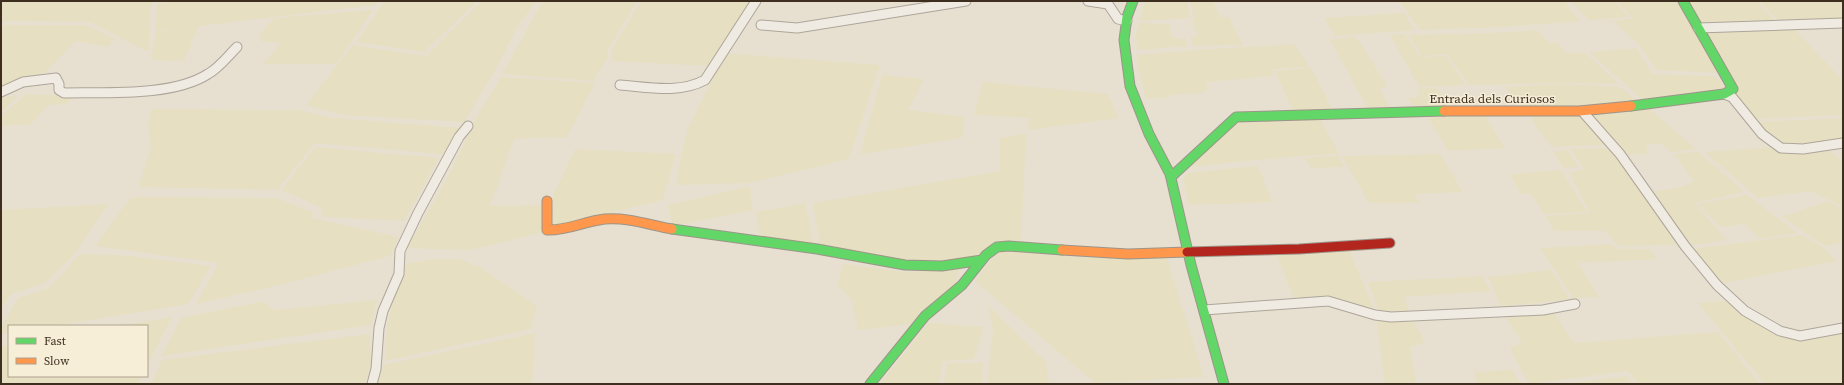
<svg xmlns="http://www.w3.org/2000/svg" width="1844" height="385" font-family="'Source Serif 4',serif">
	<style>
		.farmland { fill: #e6dfc2 }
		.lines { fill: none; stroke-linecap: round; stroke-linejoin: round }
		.street-casing { stroke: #ada599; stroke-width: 11 }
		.fast-casing { stroke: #9c958a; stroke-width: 11 }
		.slow-casing { stroke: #9c958a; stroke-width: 11 }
		.jam-casing { stroke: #9c958a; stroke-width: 11 }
		.street { stroke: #efebe3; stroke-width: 9 }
		.fast { stroke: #63d668; stroke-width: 9 }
		.slow { stroke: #ff974d; stroke-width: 9 }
		.jam { stroke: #b3261e; stroke-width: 9 }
		.labels { text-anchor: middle; stroke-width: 3; stroke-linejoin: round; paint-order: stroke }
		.street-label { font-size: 13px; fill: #3d2e20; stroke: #f7eed8 }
	</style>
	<rect width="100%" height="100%" fill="#e7e0d1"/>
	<path class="farmland" d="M1 1H154L150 8 149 50H144L90 22 1 21V6L3 4H1Z
		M179 1H379L376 5 199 26 184 61 154 60 151 58 156 32 190 27 155 31 157 4Z
		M384 1H477L424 52 357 42Z
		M482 1H536L518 26 501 60 464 122 344 115 306 105 353 45 426 56Z
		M543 1H637L607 51 609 57 599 70 594 81 502 74Z
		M641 1H752L709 66 612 61 611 50Z
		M1145 1H1187L1190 18 1139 21Z
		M1190 1H1213L1221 18 1229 17 1243 45 1194 46 1190 37 1198 36 1191 19H1194Z
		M1400 1H1564L1580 21 1503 27 1419 30Z
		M1571 1H1614L1629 17 1588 20Z
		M1617 1H1676L1718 73 1656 70 1640 46 1612 20 1633 19Z
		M1687 1H1757L1779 26H1791L1841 78H1843V115L1755 119 1732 95Z
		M1760 1H1843V22L1781 24Z
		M373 10 336 64H263L281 43 261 42 260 33 275 18Z
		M1404 13 1414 30 1335 36 1324 18Z
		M1139 23 1169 24 1172 38 1186 39 1188 46 1137 50 1136 33Z
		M1 25H85L115 39 108 47 76 41 41 76 1 88Z
		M1537 30 1549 43H1559L1566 53H1585L1619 84 1573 83 1469 85 1447 54 1422 56 1408 35 1494 33Z
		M1405 34 1420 57 1446 56 1466 85 1419 87 1390 35Z
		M1353 37 1359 41 1388 87 1379 88 1391 109 1369 111 1330 40Z
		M1295 44 1309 67 1272 69 1273 76 1207 82V90L1203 93 1170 95 1167 98 1146 99 1138 67 1136 55 1196 50Z
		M1637 48 1652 74 1711 76 1719 79 1726 90 1645 102 1589 52Z
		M724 53 880 65 849 159 749 183 676 185 680 160 687 132Z
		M1311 68 1333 111 1294 113 1275 71Z
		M882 75 924 79 908 110 965 117 962 138 860 154Z
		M501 77 595 83 567 137 514 139 490 206 543 205 544 232 471 250 407 248 444 184 471 130V126Z
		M983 82 1108 94 1119 118 1028 130 1029 118 974 115Z
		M1563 84 1620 87 1639 102 1583 108 1520 107 1505 87Z
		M1417 88 1439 89 1448 107 1413 106 1407 98 1421 97Z
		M26 94 74 96 67 104 48 105 30 125H1V116Z
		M19 96 1 112V97Z
		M1647 107 1696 149 1670 152 1664 145 1647 143V154L1624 155 1587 112Z
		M152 109 297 110 333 118 461 128 443 154 315 143 277 190 138 187 151 149 148 125Z
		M1580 113 1607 145 1551 147 1529 115Z
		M1427 115H1485L1505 148 1448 151Z
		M1843 118V140L1828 144 1779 146 1771 139 1759 122Z
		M1320 119 1339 153 1266 159 1190 167 1240 120Z
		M1026 133 1021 241H1000L978 257 928 262 873 256 820 245 813 203 1000 171V138Z
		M315 147 439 158 404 221 323 217 322 208 281 190Z
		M1772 147 1828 149 1843 162V207L1811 191 1758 198 1705 152Z
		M1610 148 1681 245 1619 246 1605 231H1554L1545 216 1590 213 1569 173 1584 169 1571 149Z
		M575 149 676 154 663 200 551 227V200Z
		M1568 150 1579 167 1563 168 1553 152Z
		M1699 152 1744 192 1695 203 1726 240 1689 246 1652 192 1682 187 1694 181 1674 154Z
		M1440 154 1463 192 1415 194 1419 203H1369L1342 156Z
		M1338 155 1344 167 1311 168 1305 158Z
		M1258 166 1272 202 1189 205 1183 179 1187 173Z
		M1561 170 1587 212 1544 214 1532 195 1520 193 1510 174Z
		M750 186 753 210 673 226 668 205Z
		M1747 195 1797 233 1760 239 1745 224 1720 227 1698 204Z
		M131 197 277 198 314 213 312 218 399 237 390 256 271 287 196 304 219 263 95 246Z
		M1828 201 1843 210V242L1825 246 1782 217Z
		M805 203 814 244 760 237 756 212Z
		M108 204 74 255 45 283 11 294 1 309V210Z
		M1802 235 1821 246 1837 261 1722 283 1703 263 1693 249Z
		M1611 244 1618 249H1649L1657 259 1578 263 1599 297 1573 298 1540 248Z
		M1012 250 1045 255 1132 259 1167 258 1204 377 1095 383 975 281 990 261 999 252Z
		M1349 250 1374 309 1332 299H1294L1276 253Z
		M80 254 121 255 211 266 188 304 53 326H9V333L1 334V329L18 298 49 288Z
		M434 259H460L483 269 537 306 531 329 385 361 387 325 393 302 406 264Z
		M843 264 906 272 960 268 955 284 912 324 858 330 851 299 837 285Z
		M1551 270 1570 300 1501 306 1488 277Z
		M1483 276 1490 291 1404 297 1409 311 1379 312 1368 282Z
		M377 300 371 325 161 356 181 318 263 301 274 310Z
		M1728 301 1748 317 1788 338 1799 340 1843 332V384H1765L1698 303Z
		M988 305 1046 362 1049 384H987L993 332Z
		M1553 312 1574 343 1718 332 1760 384H1638L1628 371 1529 384 1510 348 1522 343 1506 318Z
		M172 317 147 367V326H117Z
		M1413 320 1425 343 1410 347 1416 384H1385L1377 321Z
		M928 323 984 327 974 359 943 361 939 384H880Z
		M535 333 532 384H378L383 365Z
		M370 334 371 367 364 384H151L162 360Z
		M9 345V376H142L138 384H1V346Z
		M947 363H983L981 384H944Z
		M1512 370 1520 384H1477L1474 372Z
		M1626 376 1632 384H1565Z"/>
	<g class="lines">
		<g class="street-casing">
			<path id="street" d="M1088 1 1108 4 1118 19 1127 21
				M761 25 797 28 966 1
				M1698 28 1843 23
				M620 85C648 87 679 94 705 80L756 1
				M1 92 23 82 56 78 59 84V90L64 93C106 92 172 97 208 74 219 68 228 56 237 47
				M1724 94 1732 97 1762 134 1781 148 1803 149 1843 143
				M1582 111 1620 154 1685 246 1717 285 1745 311 1780 331 1800 336 1843 328
				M1204 310 1328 301 1375 315 1391 317 1543 310 1575 304
				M372 384 376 369 379 328 383 311 399 274 400 251 418 213 459 137 468 126"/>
		</g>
		<g class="fast-casing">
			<path id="fast" d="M1133 1 1127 17 1124 40 1130 86 1149 134 1170 174 1191 265 1224 384
				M1631 106 1724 94 1733 89 1683 1
				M1171 177 1236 117 1444 111
				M672 229 817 249 905 265 942 266 982 260
				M870 384 925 316 962 285 986 255 997 247 1009 246 1062 250"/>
		</g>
		<g class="slow-casing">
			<path id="slow" d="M1444 111H1579L1631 106
				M547 201V230C567 231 585 221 605 219 627 217 650 225 672 229
				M1062 250 1128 254 1187 252"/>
		</g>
		<g class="jam-casing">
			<path id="jam" d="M1187 252 1299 249 1390 243"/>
		</g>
		<use href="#street" class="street"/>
		<use href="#fast" class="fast"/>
		<use href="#slow" class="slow"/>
		<use href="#jam" class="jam"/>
	</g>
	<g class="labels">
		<g class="street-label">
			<text x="1492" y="103">Entrada dels Curiosos</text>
		</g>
	</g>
	<rect width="1844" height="385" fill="none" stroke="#3d2e20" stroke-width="4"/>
	<rect x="8" y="325" width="140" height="52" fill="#f7eed8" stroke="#ada18e"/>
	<rect x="16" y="338" width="20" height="6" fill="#63d668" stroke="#ada18e"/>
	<text x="44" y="345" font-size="12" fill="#3d2e20">Fast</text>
	<rect x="16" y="358" width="20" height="6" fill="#ff974d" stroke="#ada18e"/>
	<text x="44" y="365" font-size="12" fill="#3d2e20">Slow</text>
</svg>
